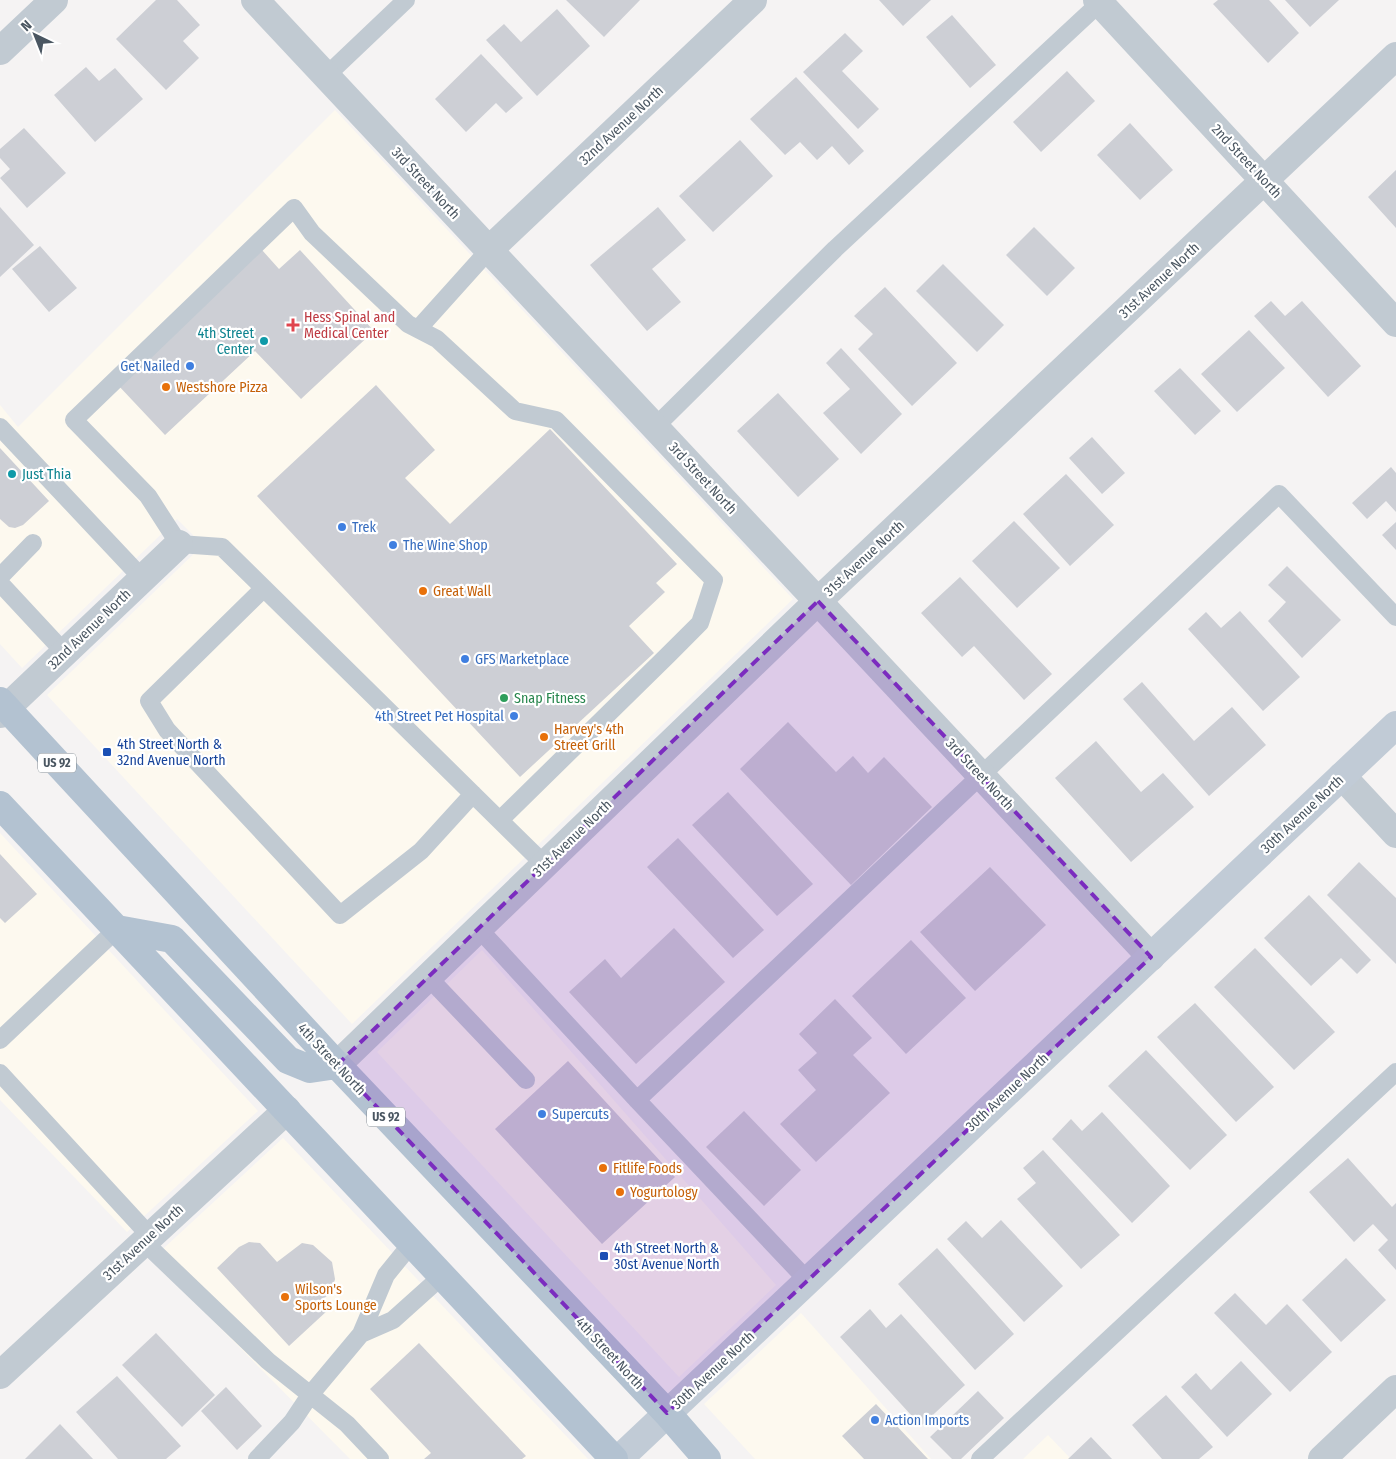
<svg xmlns="http://www.w3.org/2000/svg" width="1396" height="1459" font-family="'Fira Sans Condensed',sans-serif">
	<style>
		.commercial { fill: #fdf9ef }
		.building { fill: #cdcfd5 }
		.lines { fill: none; stroke-linecap: round; stroke-linejoin: round }
		.lane { stroke: #c1cad2; stroke-width: 18 }
		.street { stroke: #c1cad2; stroke-width: 28 }
		.secondary { stroke: #c1cbd6; stroke-width: 28 }
		.primary { stroke: #b3c2d1; stroke-width: 28 }
		.marked { fill: #7b2cbf; fill-opacity: 0.2; stroke: #7b2cbf; stroke-width: 4; stroke-dasharray: 10 6; stroke-linejoin: round }
		.health-dot { fill: #e0444e; stroke: #fff; stroke-width: 2 }
		.culture-dot { fill: #0f9aa8; stroke: #fff; stroke-width: 2 }
		.shop-dot { fill: #3f7fe0; stroke: #fff; stroke-width: 2 }
		.food-dot { fill: #e8710a; stroke: #fff; stroke-width: 2 }
		.leisure-dot { fill: #2e9e5b; stroke: #fff; stroke-width: 2 }
		.transit-dot { fill: #1a4fb4; stroke: #fff; stroke-width: 2 }
		.labels { text-anchor: middle; stroke-width: 4.5; stroke-linejoin: round; paint-order: stroke }
		.shield { fill: #fff; stroke: #808990; stroke-width: 1 }
		.shield-label { font-size: 12px; font-weight: bold; fill: #4a5661 }
		.street-label { font-size: 14px; fill: #4a5661; stroke: #fff }
		.health-label { font-size: 14px; fill: #be3a42; stroke: #fff; text-anchor: start }
		.culture-label { font-size: 14px; fill: #0d838f; stroke: #fff; text-anchor: end }
		.shop-label { font-size: 14px; fill: #366cbe; stroke: #fff; text-anchor: start }
		.food-label { font-size: 14px; fill: #c56008; stroke: #fff; text-anchor: start }
		.leisure-label { font-size: 14px; fill: #27864d; stroke: #fff; text-anchor: start }
		.transit-label { font-size: 14px; fill: #164399; stroke: #fff; text-anchor: start }
	</style>
	<rect width="100%" height="100%" fill="#f5f3f3"/>
	<path class="commercial" d="M335 110 793 599 352 1024 47 695 203 545 177 519 22 668 0 644V405L18 427Z
		M0 833 258 1111 127 1232 0 1100Z
		M482 950 776 1285 679 1377 377 1052Z
		M283 1138 588 1459H350L152 1259Z
		M801 1313 931 1459H755L704 1404Z
		M1048 1435 1071 1459H1023Z"/>
	<path class="building" d="M156 0H177L200 25 183 41 199 58 166 90 116 39Z
		M566 0H640L604 37Z
		M879 0H931L903 26Z
		M1218 0H1269L1299 33 1268 63 1213 4Z
		M1285 0H1339L1310 27Z
		M557 9 590 46 537 96 486 40 504 24 521 42Z
		M952 15 996 65 970 88 926 37Z
		M845 33 863 51 842 71 879 109 858 129 803 72Z
		M481 54 523 98 506 113 496 103 466 132 435 99Z
		M86 67 99 81 115 68 143 99 95 142 54 95Z
		M1067 71 1095 101 1041 152 1013 122Z
		M796 77 864 151 849 165 832 146 817 160 800 142 785 155 750 119Z
		M1130 123 1173 170 1140 200 1097 155Z
		M24 128 66 173 27 208 0 178 10 169 0 158V149Z
		M740 140 773 176 713 232 679 196Z
		M1396 170V228L1368 197Z
		M0 207 34 245 0 277Z
		M658 207 686 240 652 269 681 302 647 331 590 265Z
		M1034 227 1075 268 1047 296 1006 255Z
		M40 246 77 288 49 312 12 269Z
		M262 250 279 269 300 250 374 331 301 399 255 351 165 435 117 384Z
		M943 264 1004 325 977 352 916 291Z
		M885 287 957 363 912 406 858 349 873 334 854 316Z
		M1271 301 1285 316 1302 301 1361 366 1328 397 1254 316Z
		M1249 330 1285 368 1237 412 1201 374Z
		M841 348 902 414 861 454 823 413 850 389 826 363Z
		M1180 368 1221 411 1195 435 1154 391Z
		M376 385 435 450 405 478 450 524 550 429 677 564 656 583 665 592 629 626 654 653 520 777 257 496Z
		M778 393 839 459 798 497 737 431Z
		M1092 437 1125 473 1102 494 1069 458Z
		M0 448 49 501 23 525 15 528 9 527 0 519Z
		M1391 467 1396 473V512L1386 501 1367 519 1352 503Z
		M1066 474 1114 525 1070 566 1023 514Z
		M1014 521 1060 568 1017 608 972 561Z
		M1396 522V550L1382 535Z
		M1287 566 1341 620 1302 658 1268 621 1286 602 1268 585Z
		M960 577 1052 674 1024 700 974 646 962 657 921 613Z
		M1240 611 1300 677 1263 711 1188 629 1206 612 1221 628Z
		M1142 682 1194 741 1232 707 1266 745 1209 796 1123 699Z
		M788 722 836 772 853 756 868 773 884 757 932 807 851 885 740 769Z
		M1096 741 1141 792 1163 773 1194 807 1131 862 1055 778Z
		M728 792 813 884 777 916 692 825Z
		M678 838 764 930 733 958 647 867Z
		M0 854 37 894 5 923 0 918Z
		M1359 862 1396 898V964L1327 895Z
		M990 867 1046 925 975 991 920 932Z
		M1309 895 1371 960 1357 974 1341 958 1311 986 1264 938Z
		M674 928 725 982 636 1064 569 992 605 959 621 978Z
		M911 940 966 998 906 1054 852 996Z
		M1255 948 1335 1032 1294 1070 1214 987Z
		M835 999 872 1038 853 1055 890 1093 816 1162 780 1124 816 1090 798 1070 817 1053 799 1034Z
		M1195 1003 1274 1087 1236 1122 1157 1037Z
		M1146 1050 1227 1135 1190 1170 1108 1086Z
		M568 1061 675 1177 602 1244 495 1129Z
		M744 1111 801 1170 764 1206 706 1147Z
		M1102 1112 1170 1186 1132 1223 1052 1139 1071 1119 1082 1131Z
		M1043 1150 1120 1235 1081 1269 1017 1199 1036 1183 1023 1168Z
		M1348 1158 1392 1207 1396 1203V1270L1378 1250 1388 1240 1373 1224 1354 1242 1309 1192Z
		M1001 1220 1063 1286 1024 1322 947 1239 966 1221 982 1238Z
		M249 1242 260 1243 277 1262 302 1243 313 1245 332 1262 335 1279 332 1292 319 1302 328 1310 289 1346 217 1268 239 1247Z
		M937 1248 1014 1334 975 1370 898 1284Z
		M1346 1258 1386 1300 1341 1342 1302 1300Z
		M1235 1293 1266 1325 1287 1304 1332 1352 1290 1392 1214 1313Z
		M870 1309 886 1328 901 1314 965 1385 921 1426 840 1337Z
		M156 1333 215 1395 182 1427 122 1365Z
		M419 1343 526 1456 522 1459H424L431 1453 370 1389Z
		M1241 1361 1272 1394 1227 1437 1181 1387 1196 1373 1211 1390Z
		M117 1376 181 1446 166 1459H118L76 1412Z
		M226 1387 262 1426 237 1450 201 1411Z
		M978 1391 1004 1418 961 1459H952L930 1437Z
		M1166 1395 1213 1447 1199 1459H1162L1132 1425Z
		M876 1404 928 1459H864L842 1436Z
		M60 1424 93 1459H25Z
		M1091 1437 1112 1459H1068Z"/>
	<g class="lines">
		<path class="lane" d="M326 76 406 0
			M418 329 489 250
			M0 427 142 578
			M655 427 835 249 1103 0
			M0 577 33 543
			M0 583 65 653
			M264 588 149 701 167 730 340 915 421 851 473 794
			M500 820 668 655 700 623 714 580 556 420 515 411 437 339 408 324 312 233 294 208 74 420 148 496 179 544 222 547 544 864
			M478 928 637 1100 808 1281
			M428 977 526 1080
			M0 1040 117 929
			M0 1073 150 1236
			M637 1100 1279 494 1396 617
			M144 1242 268 1361 347 1424 380 1459
			M361 1334 393 1320 442 1276
			M257 1459 292 1422 310 1395 361 1334 386 1275 412 1243
			M980 1459 1396 1072"/>
		<path class="street" d="M255 0 1151 957
			M1097 0 1396 323
			M0 51 54 0
			M489 250 753 0
			M0 714 179 544
			M1342 776 1396 834
			M337 1065 818 601 1396 56
			M0 1375 287 1110
			M1322 1459 1396 1389"/>
		<path class="secondary" d="M619 1459 1396 725"/>
		<path class="primary" d="M0 701 337 1065 667 1413 707 1459
			M0 805 614 1459
			M117 929 172 939 288 1060 310 1069 337 1065"/>
	</g>
	<path class="marked" d="M818 601 1151 957 667 1413 337 1065Z"/>
	<path class="health-dot" d="M290.5 317.5h5v5h5v5h-5v5h-5v-5h-5v-5h5z"/>
	<g class="culture-dot">
		<circle cx="264" cy="341" r="5"/>
		<circle cx="12" cy="474" r="5"/>
	</g>
	<g class="shop-dot">
		<circle cx="190" cy="366" r="5"/>
		<circle cx="342" cy="527" r="5"/>
		<circle cx="393" cy="545" r="5"/>
		<circle cx="465" cy="659" r="5"/>
		<circle cx="514" cy="716" r="5"/>
		<circle cx="542" cy="1114" r="5"/>
		<circle cx="875" cy="1420" r="5"/>
	</g>
	<g class="food-dot">
		<circle cx="166" cy="387" r="5"/>
		<circle cx="423" cy="591" r="5"/>
		<circle cx="544" cy="737" r="5"/>
		<circle cx="603" cy="1168" r="5"/>
		<circle cx="620" cy="1192" r="5"/>
		<circle cx="285" cy="1297" r="5"/>
	</g>
	<circle class="leisure-dot" cx="504" cy="698" r="5"/>
	<g class="transit-dot">
		<rect x="102" y="747" width="10" height="10" rx="2.5"/>
		<rect x="599" y="1251" width="10" height="10" rx="2.5"/>
	</g>
	<g class="labels">
		<g class="shield">
			<rect x="38" y="753.5" width="38" height="19" rx="4"/>
			<rect x="367" y="1107.5" width="38" height="19" rx="4"/>
		</g>
		<g class="shield-label">
			<text x="57" y="767">US 92</text>
			<text x="386" y="1121">US 92</text>
		</g>
		<g class="street-label">
			<text transform="translate(621 125) rotate(-43)" y="5">32nd Avenue North</text>
			<text transform="translate(1247 161) rotate(47)" y="5">2nd Street North</text>
			<text transform="translate(426 183) rotate(47)" y="5">3rd Street North</text>
			<text transform="translate(1159 280) rotate(-43)" y="5">31st Avenue North</text>
			<text transform="translate(703 478) rotate(47)" y="5">3rd Street North</text>
			<text transform="translate(864 558) rotate(-43)" y="5">31st Avenue North</text>
			<text transform="translate(89 629) rotate(-44)" y="5">32nd Avenue North</text>
			<text transform="translate(980 774) rotate(47)" y="5">3rd Street North</text>
			<text transform="translate(1302 814) rotate(-43)" y="5">30th Avenue North</text>
			<text transform="translate(572 838) rotate(-44)" y="5">31st Avenue North</text>
			<text transform="translate(332 1059) rotate(47)" y="5">4th Street North</text>
			<text transform="translate(1007 1092) rotate(-43)" y="5">30th Avenue North</text>
			<text transform="translate(143 1242) rotate(-43)" y="5">31st Avenue North</text>
			<text transform="translate(610 1353) rotate(47)" y="5">4th Street North</text>
			<text transform="translate(713 1370) rotate(-43)" y="5">30th Avenue North</text>
		</g>
		<g class="health-label">
			<text x="304" y="322">Hess Spinal and<tspan x="304" dy="16">Medical Center</tspan></text>
		</g>
		<g class="culture-label">
			<text x="254" y="338">4th Street<tspan x="254" dy="16">Center</tspan></text>
			<text x="22" y="479" text-anchor="start">Just Thia</text>
		</g>
		<g class="shop-label">
			<text x="180" y="371" text-anchor="end">Get Nailed</text>
			<text x="352" y="532">Trek</text>
			<text x="403" y="550">The Wine Shop</text>
			<text x="475" y="664">GFS Marketplace</text>
			<text x="504" y="721" text-anchor="end">4th Street Pet Hospital</text>
			<text x="552" y="1119">Supercuts</text>
			<text x="885" y="1425">Action Imports</text>
		</g>
		<g class="food-label">
			<text x="176" y="392">Westshore Pizza</text>
			<text x="433" y="596">Great Wall</text>
			<text x="554" y="734">Harvey's 4th<tspan x="554" dy="16">Street Grill</tspan></text>
			<text x="613" y="1173">Fitlife Foods</text>
			<text x="630" y="1197">Yogurtology</text>
			<text x="295" y="1294">Wilson's<tspan x="295" dy="16">Sports Lounge</tspan></text>
		</g>
		<g class="leisure-label">
			<text x="514" y="703">Snap Fitness</text>
		</g>
		<g class="transit-label">
			<text x="117" y="749">4th Street North &amp;<tspan x="117" dy="16">32nd Avenue North</tspan></text>
			<text x="614" y="1253">4th Street North &amp;<tspan x="614" dy="16">30st Avenue North</tspan></text>
		</g>
	</g>
	<g transform="translate(35 35) rotate(317)" stroke="#ffffff" stroke-width="4" paint-order="stroke">
	<path d="M0-4L9 19L0 12L-9 19Z" fill="#4a5661"/>
	<text y="-8" font-size="14" font-weight="bold" text-anchor="middle" fill="#4a5661">N</text>
	</g>
</svg>
